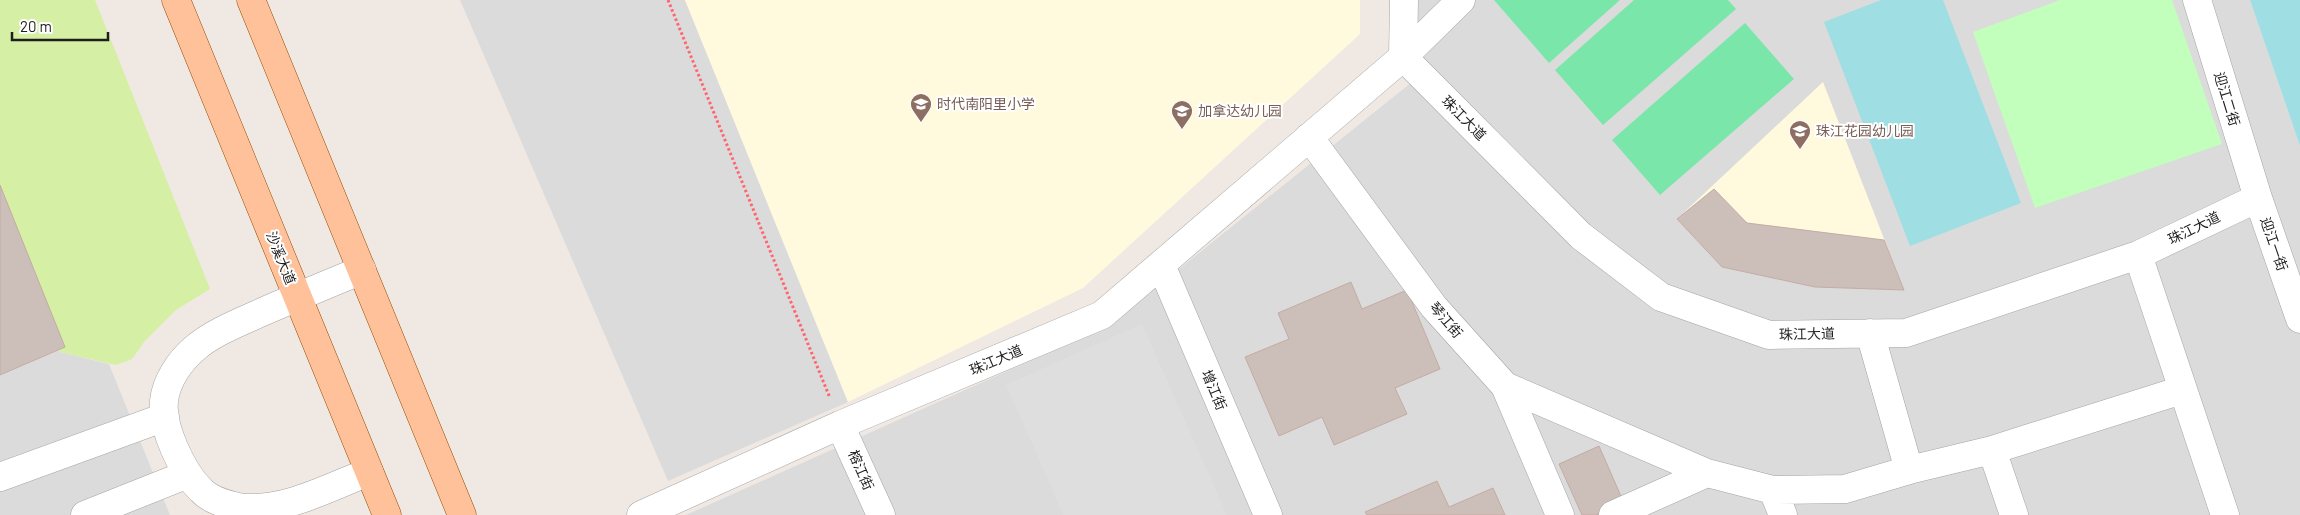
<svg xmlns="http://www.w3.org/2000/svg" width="2300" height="515" font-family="Barlow,'Noto Sans SC',sans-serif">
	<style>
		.residential { fill: #dcdbdb }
		.education { fill: #fff9dd }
		.grass { fill: #d5efa4 }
		.park { fill: #c2febc }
		.pitch { fill: #7ae6aa }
		.parking { fill: #dedede }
		.water { fill: #9fdee2 }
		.building { fill: #ccbeb9; stroke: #c3aca4 }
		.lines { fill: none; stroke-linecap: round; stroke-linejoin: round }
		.minor-casing { stroke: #a5a5a5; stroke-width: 29 }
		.major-casing { stroke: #984c00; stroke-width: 29 }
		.path { stroke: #ff656f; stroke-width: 3; stroke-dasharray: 2.5 2.5; stroke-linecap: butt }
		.minor { stroke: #fff; stroke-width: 28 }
		.major { stroke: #ffc199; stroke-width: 28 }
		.labels { text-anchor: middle; stroke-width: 4; stroke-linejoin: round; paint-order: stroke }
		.street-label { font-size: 14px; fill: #1e1e1e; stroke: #fff }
		.education-label { font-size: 14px; fill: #785e54; stroke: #fff; text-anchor: start }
	</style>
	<rect width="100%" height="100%" fill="#f0e9e3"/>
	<path class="residential" d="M460 0H685L848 402 668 481Z
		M1410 0H2250L2300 146V515H686L1108 326 1412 82Z
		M0 206 60 352 109 364 170 515H0Z"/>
	<path class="education" d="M685 0H1360V34L1083 288 848 402Z
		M1823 82 1904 290 1815 287 1722 267 1677 219Z"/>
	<path class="grass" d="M0 0H95L210 289 176 310 144 342 132 359 116 365 60 352 0 206Z"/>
	<path class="park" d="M2060 0H2172L2222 144 2035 208 1973 32Z"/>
	<path class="pitch" d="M1494 0H1620L1549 63Z
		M1634 0H1728L1736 9 1603 125 1555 70Z
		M1745 23 1794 79 1660 195 1612 140Z"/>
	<path class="parking" d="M1142 324 1227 515H1063L1056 498 1006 385Z"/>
	<path class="water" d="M1881 0H1943L2021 203 1910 246 1824 22Z
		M2250 0H2300V146Z"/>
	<path class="building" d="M0 185 65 347 0 375Z
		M1714 189 1747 223 1884 240 1904 290 1815 287 1722 267 1677 219Z
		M1351 282 1362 309 1407 290 1440 369 1395 388 1407 414 1334 445 1322 417 1279 436 1245 357 1289 339 1278 313Z
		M1599 446 1624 503 1596 515H1582L1559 464Z
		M1437 481 1449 507 1493 488 1505 515H1367L1365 512Z"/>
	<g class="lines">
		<g class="minor-casing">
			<path id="minor" d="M2197 0 2258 198 2300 319
				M1403 57 1581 236 1661 297 1769 335 1906 333 2138 255 2258 198
				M1403 57 1404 0
				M1309 137 1434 307 1505 386 1560 515
				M2138 255 2225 515
				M1161 265 1268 515
				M362 270C328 284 294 298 260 313 238 323 212 333 194 349 180 361 166 381 164 401 161 426 182 472 201 490 210 500 225 504 238 507 282 514 329 487 369 472
				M1505 386 1707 473 1773 490 1845 489 1909 470 1870 333
				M840 425 881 515
				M1992 450 2014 515
				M1909 470 1992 450 2182 390
				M0 477 165 417
				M1773 490 1783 515
				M85 515 188 474
				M641 515 840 425 1102 315 1403 57 1461 0
				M1613 515 1707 473"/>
		</g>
		<g class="major-casing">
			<path id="major" d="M176 0 387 515
				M251 0 462 515"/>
		</g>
		<path class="path" d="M668 0 830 398"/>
		<use href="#minor" class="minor"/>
		<use href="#major" class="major"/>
	</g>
	<defs>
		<g id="school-pin" transform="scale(1.125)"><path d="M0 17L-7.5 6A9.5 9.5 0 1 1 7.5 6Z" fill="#8d6e63" stroke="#fff"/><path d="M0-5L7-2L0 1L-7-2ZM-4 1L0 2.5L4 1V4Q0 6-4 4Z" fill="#fff"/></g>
	</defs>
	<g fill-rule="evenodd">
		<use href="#school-pin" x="921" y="104"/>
		<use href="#school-pin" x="1182" y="111"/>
		<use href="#school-pin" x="1800" y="131"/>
	</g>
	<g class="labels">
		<g class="street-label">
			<text transform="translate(2227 99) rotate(73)" y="5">迎江二街</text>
			<text transform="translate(1464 118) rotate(45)" y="5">珠江大道</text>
			<text transform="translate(2194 228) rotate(-26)" y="5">珠江大道</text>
			<text transform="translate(2274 244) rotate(71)" y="5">迎江一街</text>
			<text transform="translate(281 258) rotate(68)" y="5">沙溪大道</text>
			<text transform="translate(1446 320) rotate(49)" y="5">琴江街</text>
			<text transform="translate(1807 334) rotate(-1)" y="5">珠江大道</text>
			<text transform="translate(996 360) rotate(-23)" y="5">珠江大道</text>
			<text transform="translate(1214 390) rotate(67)" y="5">增江街</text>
			<text transform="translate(861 470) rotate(66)" y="5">榕江街</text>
		</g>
		<g class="education-label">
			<text x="937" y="109">时代南阳里小学</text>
			<text x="1198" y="116">加拿达幼儿园</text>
			<text x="1816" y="136">珠江花园幼儿园</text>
		</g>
	</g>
	<path d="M12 32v8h96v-8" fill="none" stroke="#1e1e1e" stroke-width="2.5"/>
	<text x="20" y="32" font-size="15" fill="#1e1e1e" stroke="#ffffff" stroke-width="4" paint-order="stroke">20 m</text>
</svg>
